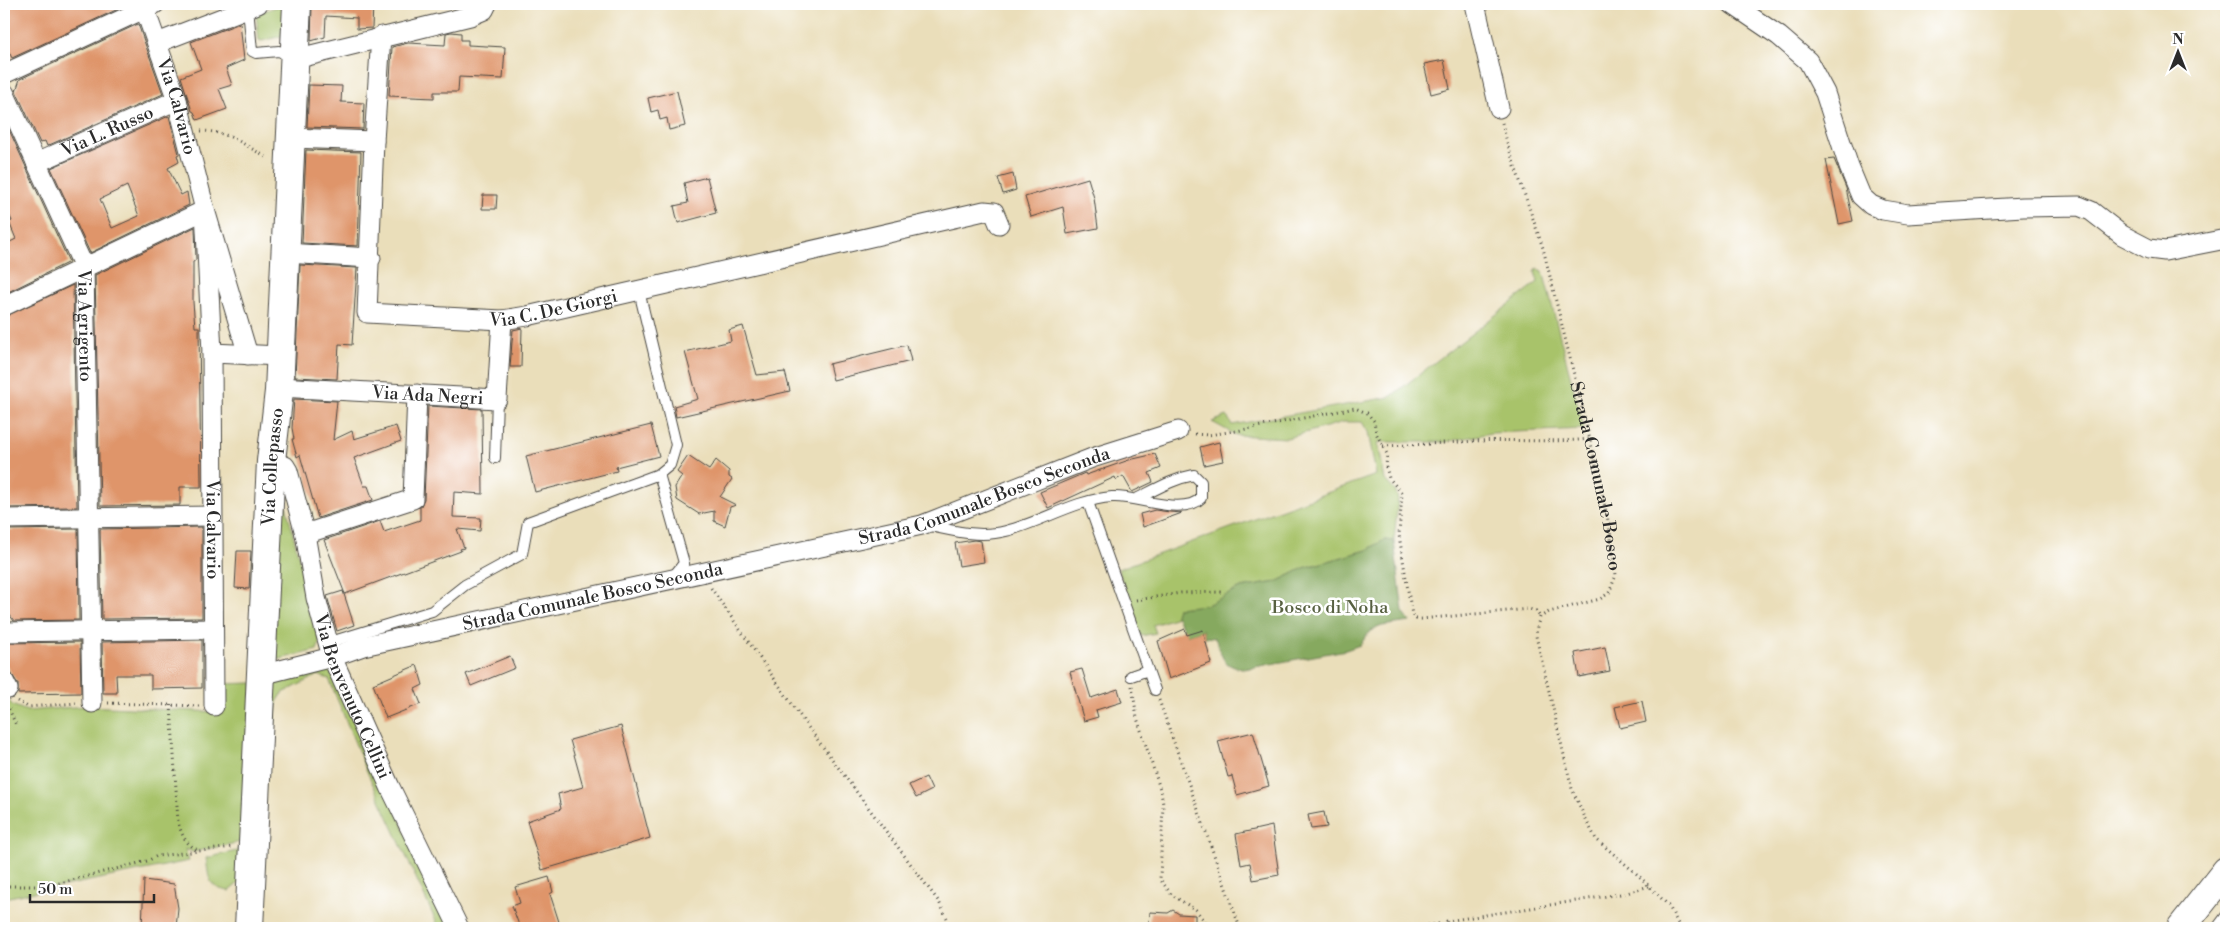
<svg xmlns="http://www.w3.org/2000/svg" width="2230" height="932" font-family="'Libre Bodoni',serif">
	<style>
		.green { fill: #a8c36a; stroke: #6a774a }
		.forest { fill: #86a95e; stroke: #586a44 }
		.building { fill: #df956b; fill-rule: evenodd }
		.lines { fill: none; stroke-linecap: round; stroke-linejoin: round }
		.lane-casing { stroke: #484640; stroke-width: 12 }
		.street-casing { stroke: #484640; stroke-width: 21 }
		.secondary-casing { stroke: #484640; stroke-width: 30 }
		.primary-casing { stroke: #484640; stroke-width: 30 }
		.path { stroke: #484640; stroke-width: 3; stroke-dasharray: 1 4; stroke-linecap: butt }
		.lane { stroke: #fff; stroke-width: 10 }
		.street { stroke: #fff; stroke-width: 19 }
		.secondary { stroke: #fff; stroke-width: 28 }
		.primary { stroke: #fff; stroke-width: 28 }
		.labels { text-anchor: middle; stroke-width: 5; stroke-linejoin: round; paint-order: stroke }
		.street-label { font-size: 18px; fill: #2b2b2b; stroke: #fff }
		.park-label { font-size: 18px; fill: #576041; stroke: #fff }
	</style>
	<rect width="100%" height="100%" fill="#fff"/>
	<filter id="ink" filterUnits="userSpaceOnUse"><feTurbulence type="fractalNoise" baseFrequency=".02" numOctaves="2"/><feDisplacementMap in="SourceGraphic" scale="10" xChannelSelector="R" yChannelSelector="G"/><feConvolveMatrix kernelMatrix="1 2 1 2 8 2 1 2 1" color-interpolation-filters="sRGB"/></filter>
	<filter id="wash" filterUnits="userSpaceOnUse"><feTurbulence type="fractalNoise" baseFrequency=".0096" numOctaves="4" result="noise"/><feDisplacementMap in="SourceGraphic" scale="20" xChannelSelector="R" yChannelSelector="G"/><feGaussianBlur stdDeviation="1.12" result="paint"/><feColorMatrix in="noise" values="0 0 0 0 0 0 0 0 0 0 0 0 0 0 0 0 0 1.4 0 .05"/><feComposite in="paint" operator="in"/></filter>
	<g filter="url(#wash)">
		<rect width="100%" height="100%" fill="#eadeba"/>
		<path class="green" d="M284 4 282 36 262 41 259 40 256 14Z
			M1537 268 1543 271 1584 429 1491 433 1445 442H1378L1385 480 1396 492 1398 499 1394 541 1384 540 1367 550 1304 568 1276 582 1241 588 1207 605 1177 608 1175 614 1177 617 1153 625 1156 633 1141 636 1118 569 1376 475 1368 432 1362 422H1344L1287 438 1236 435 1212 422 1227 416 1232 425 1390 397 1538 282 1535 272Z
			M281 502 286 506 320 642 317 650 276 660 273 658Z
			M323 668 329 669 451 928H439L364 765 329 679 318 675 283 693 277 702 270 757 272 684 287 676Z
			M253 683 241 842 193 852 185 849 189 861 4 898V693L12 705 27 711 86 706 219 712 221 684Z
			M241 850V881L229 891C207 888 209 877 206 858Z"/>
		<path class="forest" d="M1384 540 1394 541 1403 612 1410 622 1382 626 1370 631 1360 645 1346 650 1244 669C1221 666 1223 657 1215 638L1205 637 1203 630 1187 635 1175 614 1177 608 1207 605 1241 588 1276 582 1304 568 1367 550Z"/>
		<g id="blocks">
			<path class="building" d="M4 4H129L12 58 9 52 4 55Z
				M312 4H373L372 28 357 29V18L326 16 325 37 311 41Z
				M240 23 244 60 226 68 232 85 219 89 227 109 197 120 194 112 192 111 181 77 201 69 191 42Z
				M138 24 163 94 47 146 45 141 40 143 16 91 20 79Z
				M451 32 461 33V40H468V45L505 47 503 79 459 77 458 92H434V98L389 96 392 47 408 43 445 45 446 33Z
				M1444 60 1450 89 1431 94 1424 64Z
				M309 85 342 86 341 102 364 103 363 129 307 127Z
				M677 91 685 126 669 130 667 118 660 120 658 110 651 112 648 98Z
				M169 116 179 154 177 155 179 162 168 168 181 195 187 192 189 205 90 253 51 168ZM127 186 139 216 112 228 100 199Z
				M6 123 69 262 4 294V245L16 239 9 222 12 221 4 203Z
				M306 150 361 152 358 246 302 243Z
				M1834 159 1846 188 1853 221 1839 224 1826 160Z
				M1013 174 1016 190 1003 194 998 178Z
				M707 177 716 213 678 223 674 206 688 203 684 183Z
				M1088 178 1094 198 1098 228 1067 234 1063 207 1031 217 1025 197Z
				M483 195H497L496 209H482Z
				M195 227 196 260 193 262V302L195 327H199L201 487H180V505L100 506 95 275Z
				M300 265 357 268 352 345 339 344 337 379 295 377Z
				M73 285 77 507 4 508V317Z
				M743 326 757 375 785 372 790 391 676 417 674 406 698 399 685 352 731 341 729 330Z
				M522 328 521 367H510L513 330Z
				M907 345 911 361 833 380 829 364Z
				M294 399 337 401 333 440 352 431 354 439 396 426 401 441 354 458 364 486H368L373 500 318 518 300 455 297 457 292 439H294L292 428Z
				M428 406 482 409 483 494 454 492 453 517 481 518 480 531 457 529 464 548 460 549 461 551 345 594 324 540 380 521 384 532 420 520V507L424 499Z
				M651 425 659 456 616 467 617 471 535 492 526 456Z
				M1219 442 1223 461 1204 465 1200 447Z
				M1155 454 1161 468 1149 473 1153 482 1132 492 1123 476 1116 480 1115 477 1048 508 1040 492 1085 473 1086 475 1129 460Z
				M688 456 709 470 716 460 729 471V477L732 479 720 497 736 505 730 507 725 526 714 521V511L699 514 677 500 675 487 682 476 677 472Z
				M1155 510 1170 512 1182 513 1143 527 1140 514Z
				M202 527V618L102 619 100 529Z
				M78 529 79 620 14 621 7 611 4 610V530Z
				M974 540 981 541 984 562 959 566 955 543Z
				M237 551H251L249 589 235 588Z
				M343 591 354 625 337 631 327 596Z
				M1185 629 1187 635 1203 630 1211 663 1169 679 1158 641Z
				M202 640V688L151 689V675H116L117 693H103L102 642Z
				M80 642 81 693 18 694V684L4 662V643Z
				M1605 647 1610 671 1579 677 1575 653Z
				M510 656 515 668 471 686 466 674Z
				M417 665 423 685 415 689 421 704 386 718 373 684Z
				M1082 669 1091 698 1118 689 1122 702 1096 710 1098 717 1084 721 1070 672Z
				M1642 701 1646 722 1620 728 1615 707Z
				M621 726 650 838 542 870 527 821 561 809 558 794 583 787 570 740Z
				M1253 732 1269 786 1237 795 1232 776 1228 777 1218 741Z
				M926 777 932 790 916 798 909 785Z
				M1324 812 1327 827 1311 829 1308 815Z
				M1272 826 1279 875 1253 880 1250 863 1241 865 1236 834Z
				M549 877 553 892 550 894 560 925 551 928H520L512 906 520 903 515 887Z
				M144 880 174 884 178 908 176 928H142Z
				M1173 910 1179 914 1195 915V928H1161V925L1149 924 1150 912 1168 913Z"/>
		</g>
	</g>
	<g filter="url(#ink)">
		<use href="#blocks" fill-opacity="0" stroke="#484640" stroke-width="1"/>
		<g class="lines">
			<g class="lane-casing">
				<path id="lane" d="M248 8 252 51 256 53 279 51 293 58
					M495 458 497 399
					M659 474 684 563 672 578
					M1088 502 1155 690
					M926 525C952 531 980 538 1006 531 1042 522 1074 500 1112 497 1136 495 1183 517 1201 498V482L1194 475C1172 479 1155 490 1136 499
					M327 643 432 611 465 585 522 554 528 522 659 474 670 465 676 445 639 291
					M1131 676 1148 670
					M2217 928 2226 916"/>
			</g>
			<g class="street-casing">
				<g id="street">
					<path id="s2" d="M143 4 177 100 205 210 212 353 214 706"/>
					<path d="M1475 4 1499 108"/>
					<path d="M1732 4 1779 36 1808 61 1825 93 1849 167 1861 196 1871 205 1883 210 1908 214 2023 207 2079 206 2091 211 2122 235 2149 249 2165 251 2226 239"/>
					<path id="s3" d="M381 36 374 141 367 313 502 320 527 316 984 211 994 212 999 224"/>
					<path d="M157 43 258 4"/>
					<path d="M295 59 470 16 484 10 487 4"/>
					<path d="M4 74 155 4"/>
					<path id="s4" d="M4 92 84 267 92 703"/>
					<path d="M291 138 374 141"/>
					<path id="s5" d="M36 163 177 100"/>
					<path d="M285 253 371 258"/>
					<path d="M4 306 205 210 248 355"/>
					<path d="M212 353 280 356"/>
					<path id="s6" d="M279 387 497 399 502 320"/>
					<path id="s7" d="M271 461 285 466 288 471 305 534 316 598 332 657 390 787 459 928"/>
					<path d="M4 519 212 516"/>
					<path d="M305 534 413 499 417 394"/>
					<path d="M4 632 212 629"/>
					<path id="s8" d="M261 675 332 657 363 646 922 525 1092 458 1178 431"/>
					<path d="M4 681 8 689"/>
				</g>
			</g>
			<g class="secondary-casing">
				<g id="secondary">
					<path id="s9" d="M249 928 271 461 279 391 297 4"/>
				</g>
			</g>
			<g class="primary-casing">
				<path id="primary" d="M2181 928 2226 871"/>
			</g>
			<g class="path">
				<path id="s1" d="M1502 123 1508 146 1543 248 1593 452 1609 525 1616 575 1609 593 1600 599 1549 612 1540 617 1537 626 1536 636 1572 789 1587 822 1596 839 1638 875 1669 906 1680 928"/>
				<path d="M201 131C230 131 245 146 268 158"/>
				<path d="M1195 434 1208 435 1236 431 1355 408 1367 413 1374 421 1376 433 1387 454 1386 467 1389 478 1402 493 1399 535 1412 615 1416 619H1421L1529 609 1536 611 1540 617"/>
				<path d="M1383 446C1414 445 1444 443 1475 441 1513 439 1551 443 1590 439"/>
				<path d="M711 588 808 727 939 902 952 928"/>
				<path d="M1136 600 1181 593 1221 592"/>
				<path d="M1132 686 1137 718 1161 792 1163 804 1160 879 1172 895 1196 910 1210 928"/>
				<path d="M1159 700 1240 928"/>
				<path d="M17 701 28 707 76 703"/>
				<path d="M108 703 199 706"/>
				<path d="M171 705 178 822C182 836 186 844 199 851"/>
				<path d="M9 709 16 725"/>
				<path d="M4 886H48L147 861 157 856 233 847"/>
				<path d="M1444 926 1447 921 1627 893 1649 886"/>
				<path d="M1403 928 1438 924 1448 928"/>
			</g>
			<use href="#lane" class="lane"/>
			<use href="#street" class="street"/>
			<use href="#secondary" class="secondary"/>
			<use href="#primary" class="primary"/>
		</g>
	</g>
	<g class="labels">
		<g class="street-label">
			<text dy="6" stroke="none"><textPath href="#s2" startOffset="108">Via Calvario</textPath></text>
			<text dy="6" stroke="none"><textPath href="#s5" startOffset="78">Via L. Russo</textPath></text>
			<text dy="6" stroke="none"><textPath href="#s3" startOffset="465">Via C. De Giorgi</textPath></text>
			<text dy="6" stroke="none"><textPath href="#s4" startOffset="251">Via Agrigento</textPath></text>
			<text dy="6" stroke="none"><textPath href="#s6" startOffset="149">Via Ada Negri</textPath></text>
			<text dy="6" stroke="none"><textPath href="#s9" startOffset="462">Via Collepasso</textPath></text>
			<text dy="6" stroke="none"><textPath href="#s1" startOffset="366">Strada Comunale Bosco</textPath></text>
			<text dy="6" stroke="none"><textPath href="#s8" startOffset="746">Strada Comunale Bosco Seconda</textPath></text>
			<text dy="6" stroke="none"><textPath href="#s2" startOffset="535">Via Calvario</textPath></text>
			<text dy="6" stroke="none"><textPath href="#s8" startOffset="341">Strada Comunale Bosco Seconda</textPath></text>
			<text dy="6" stroke="none"><textPath href="#s7" startOffset="256">Via Benvenuto Cellini</textPath></text>
		</g>
		<g class="park-label">
			<text x="1330" y="613">Bosco di Noha</text>
		</g>
	</g>
	<rect width="2230" height="932" fill="none" stroke="#fff" stroke-width="20"/>
	<g transform="translate(2178 52)" stroke="#ffffff" stroke-width="4" paint-order="stroke">
	<path d="M0-4L9 19L0 12L-9 19Z" fill="#2b2b2b"/>
	<text y="-8" font-size="14" font-weight="bold" text-anchor="middle" fill="#2b2b2b">N</text>
	</g>
	<path d="M30 894v8h124v-8" fill="none" stroke="#2b2b2b" stroke-width="2.5"/>
	<text x="38" y="894" font-size="15" fill="#2b2b2b" stroke="#ffffff" stroke-width="4" paint-order="stroke">50 m</text>
</svg>
